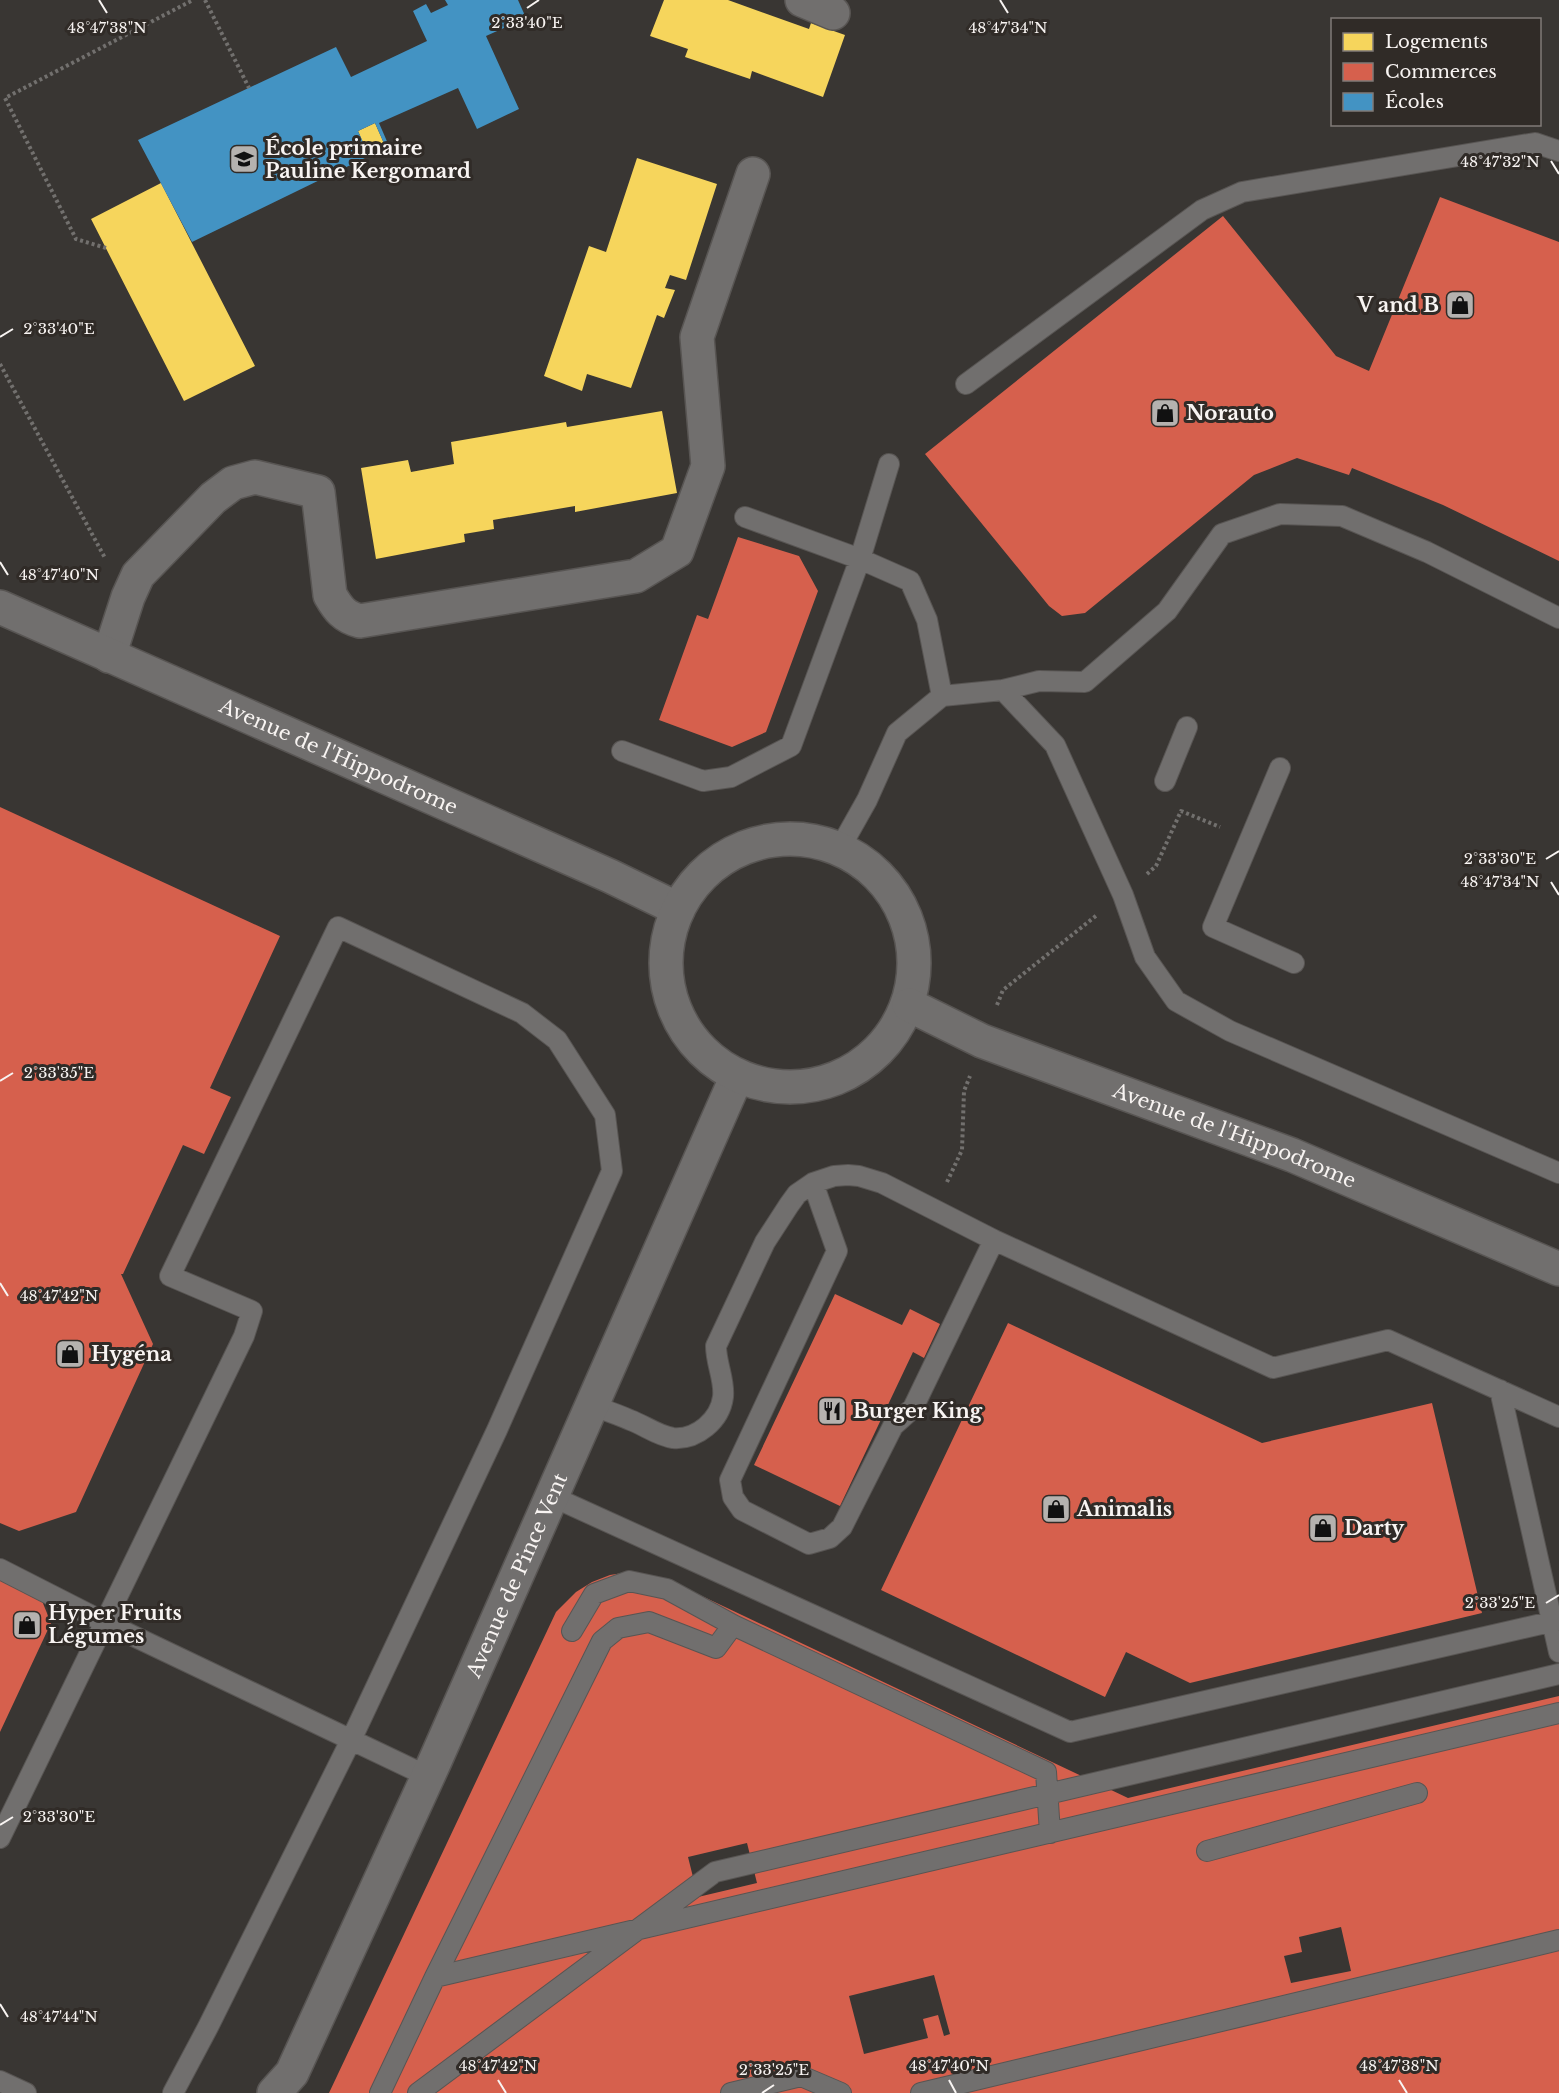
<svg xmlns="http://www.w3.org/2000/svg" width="1559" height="2093" font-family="'Libre Baskerville',serif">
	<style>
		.homes { fill: #f6d55c }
		.shops { fill: #d6604d; fill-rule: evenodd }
		.schools { fill: #4393c3 }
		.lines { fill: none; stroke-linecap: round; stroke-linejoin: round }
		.lane-casing { stroke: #585553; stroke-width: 22 }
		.street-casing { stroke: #585553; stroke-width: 36 }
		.secondary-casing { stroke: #585553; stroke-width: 36 }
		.path { stroke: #72706e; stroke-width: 4; stroke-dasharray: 3 3; stroke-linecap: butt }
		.lane { stroke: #716f6e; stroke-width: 20 }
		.street { stroke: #716f6e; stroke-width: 33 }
		.secondary { stroke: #716f6e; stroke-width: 33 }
		.ticks { fill: none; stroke: #f8f4f2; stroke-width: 2 }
		.labels { text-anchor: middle; stroke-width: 6; stroke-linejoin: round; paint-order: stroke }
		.poi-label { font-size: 20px; font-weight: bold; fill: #f8f4f2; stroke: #302b27; text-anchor: start }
		.street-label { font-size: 20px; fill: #f8f4f2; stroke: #302b27 }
		.ticks-label { font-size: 15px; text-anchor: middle; fill: #f8f4f2; stroke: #302b27; stroke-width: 6; stroke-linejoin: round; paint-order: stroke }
	</style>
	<rect width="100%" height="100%" fill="#393633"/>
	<path class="homes" d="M664 0H728L809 29 811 23 845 35 823 97 752 71 750 79 685 57 688 49 650 36Z
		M375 123 386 148 369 156 358 131Z
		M637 158 717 184 686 280 670 275 665 288 675 290 664 318 657 315 631 388 587 374 582 391 544 376 589 246 606 252Z
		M161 183 255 366 184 401 91 219Z
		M662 411 677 493 575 512V506L493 520 494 529 464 534 465 542 376 559 361 468 408 460 411 472 454 464 451 442 566 422 567 427Z"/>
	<path class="shops" d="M1440 197 1559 242V561L1443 505 1352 468 1349 475 1297 458 1254 475 1085 613 1062 616 1049 606 925 454 1223 216 1336 356 1369 371Z
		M738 537 799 556 818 591 766 732 732 747 659 720 697 615 708 619Z
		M0 807 280 936 210 1088 231 1097 204 1154 183 1145 123 1274H121L153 1344 76 1512 19 1531 0 1523Z
		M835 1294 902 1325 910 1309 940 1324 924 1358 913 1352 840 1506 754 1465Z
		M1008 1323 1262 1443 1432 1403 1482 1613 1190 1683 1126 1652 1105 1697 881 1590Z
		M629 1572 666 1579 1128 1798 1559 1696V2093H329L556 1612 576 1592 592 1582 610 1575ZM747 1843 757 1883 698 1897 688 1857ZM1341 1927 1351 1971 1291 1983 1284 1956 1302 1952 1299 1937ZM934 1975 950 2034 944 2036 938 2015 923 2019 928 2038 864 2054 849 1996Z
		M0 1578 40 1596 51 1623 0 1732Z"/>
	<path class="schools" d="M445 0H518L526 18 486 36 519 109 477 129 458 88 379 123 389 146 386 148 375 123 358 131 369 156 192 242 138 140 336 47 351 77 427 41 413 11 426 4 431 13 448 5Z"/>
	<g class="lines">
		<g class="lane-casing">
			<path id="lane" d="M966 384 1202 210 1242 192 1535 143 1559 151
				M889 464 860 559 910 581 927 620 942 696
				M1003 690 1039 681 1085 682 1167 611 1222 534 1280 514 1342 516 1427 552 1559 618
				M622 751 703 781 731 777 791 746 860 559 745 517
				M1280 768 1213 927 1294 963
				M1165 781 1187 727
				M840 848 867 800 897 733 942 696 1003 690 1055 745 1123 895 1145 957 1176 1001 1230 1031 1559 1173
				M813 1183 837 1251 730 1480 733 1497 742 1510 809 1544 830 1538 842 1527 893 1426 913 1408 994 1240
				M1500 1390 1559 1652
				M590 1405C604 1410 617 1414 630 1420 644 1425 658 1436 673 1438 697 1440 720 1420 723 1397 725 1380 716 1364 716 1346L765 1242 789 1205 797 1194 813 1183 834 1176 848 1175 859 1176 882 1183 994 1240 1273 1368 1388 1340 1559 1417
				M551 1496 1070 1732 1559 1620
				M0 1569 104 1622 427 1776
				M572 1631 594 1594 629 1581 667 1589 733 1625
				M0 1838 244 1336 252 1311 170 1276 338 927 522 1013 557 1040 605 1115 612 1171 497 1430 351 1740 208 2027 173 2093
				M1207 1851 1417 1793
				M435 1977 1559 1713
				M0 2081 26 2093
				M380 2093 435 1977 602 1641 618 1628 649 1622 716 1648 733 1625 1046 1772 1050 1833
				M418 2093 715 1872 1559 1674
				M731 2093 801 2076 841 2093
				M921 2093 1559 1940"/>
		</g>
		<g class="street-casing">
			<g id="street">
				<path d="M802 0 833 13"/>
				<path d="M109 656 128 597 138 575 213 498 233 483 255 477 318 492 330 595C338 609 344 617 360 621L636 576 677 551 708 466 697 337 753 174"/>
				<path id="s1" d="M274 2093 292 2073 435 1761 737 1076"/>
			</g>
		</g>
		<g class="secondary-casing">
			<g id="secondary">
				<path id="s2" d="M0 607 610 876 678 909"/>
				<circle cx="790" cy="963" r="124"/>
				<path id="s3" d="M909 1005 982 1041 1292 1155 1559 1269"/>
			</g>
		</g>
		<path class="path" d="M205 0 249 88
			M106 248 76 239 5 98 193 0
			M0 364 105 558
			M1147 874 1156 866 1181 811 1220 827
			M997 1005 1003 990 1097 915
			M947 1182 962 1150 964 1091 970 1076"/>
		<use href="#lane" class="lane"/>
		<use href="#street" class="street"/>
		<use href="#secondary" class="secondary"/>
	</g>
	<path class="ticks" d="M99 0 107 13M1000 0 1008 13M527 8 539 0M1551 161 1559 174M0 337 13 329M0 562 8 575M1546 859 1559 851M1551 882 1559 895M0 1081 13 1073M0 1283 8 1296M1546 1603 1559 1595M0 1825 13 1817M0 2004 8 2017M498 2080 506 2093M949 2080 956 2093M1399 2080 1407 2093M762 2093 774 2085"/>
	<defs>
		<g id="school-square" transform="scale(1.5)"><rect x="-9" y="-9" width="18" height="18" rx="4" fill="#b5b2af" stroke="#302b27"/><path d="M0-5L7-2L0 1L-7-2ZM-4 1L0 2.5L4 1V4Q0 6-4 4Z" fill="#111"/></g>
		<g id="shop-square" transform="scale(1.5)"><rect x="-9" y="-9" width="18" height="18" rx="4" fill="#b5b2af" stroke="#302b27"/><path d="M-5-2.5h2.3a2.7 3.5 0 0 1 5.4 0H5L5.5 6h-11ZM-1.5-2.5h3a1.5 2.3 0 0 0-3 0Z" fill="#111"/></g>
		<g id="restaurant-square" transform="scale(1.5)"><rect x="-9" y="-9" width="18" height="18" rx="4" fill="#b5b2af" stroke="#302b27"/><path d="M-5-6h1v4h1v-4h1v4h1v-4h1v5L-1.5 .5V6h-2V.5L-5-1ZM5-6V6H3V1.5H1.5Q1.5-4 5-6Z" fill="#111"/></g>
	</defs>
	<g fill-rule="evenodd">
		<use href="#school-square" x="244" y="159"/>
		<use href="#shop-square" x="1460" y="305"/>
		<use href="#shop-square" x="1165" y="413"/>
		<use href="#shop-square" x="70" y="1354"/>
		<use href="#restaurant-square" x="832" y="1411"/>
		<use href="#shop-square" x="1056" y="1509"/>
		<use href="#shop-square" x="1323" y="1528"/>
		<use href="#shop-square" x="27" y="1625"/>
	</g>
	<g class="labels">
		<g class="poi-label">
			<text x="265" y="155">École primaire<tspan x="265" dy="23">Pauline Kergomard</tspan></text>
			<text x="1439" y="312" text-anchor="end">V and B</text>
			<text x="1186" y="420">Norauto</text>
			<text x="91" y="1361">Hygéna</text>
			<text x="853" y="1418">Burger King</text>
			<text x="1077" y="1516">Animalis</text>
			<text x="1344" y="1535">Darty</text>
			<text x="48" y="1620">Hyper Fruits<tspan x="48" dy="23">Légumes</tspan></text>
		</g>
		<g class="street-label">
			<text dy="7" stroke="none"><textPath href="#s2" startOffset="370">Avenue de l'Hippodrome</textPath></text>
			<text dy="7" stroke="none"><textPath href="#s3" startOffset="351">Avenue de l'Hippodrome</textPath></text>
			<text dy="7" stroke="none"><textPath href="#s1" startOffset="573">Avenue de Pince Vent</textPath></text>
		</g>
	</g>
	<g class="ticks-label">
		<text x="527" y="28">2°33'40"E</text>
		<text x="107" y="33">48°47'38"N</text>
		<text x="1008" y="33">48°47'34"N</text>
		<text x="1500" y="167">48°47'32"N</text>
		<text x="59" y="334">2°33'40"E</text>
		<text x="59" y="580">48°47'40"N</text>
		<text x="1500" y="864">2°33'30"E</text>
		<text x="1500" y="887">48°47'34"N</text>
		<text x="59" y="1078">2°33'35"E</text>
		<text x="59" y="1301">48°47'42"N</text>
		<text x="1500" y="1608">2°33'25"E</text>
		<text x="59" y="1822">2°33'30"E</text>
		<text x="59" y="2022">48°47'44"N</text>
		<text x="498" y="2071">48°47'42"N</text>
		<text x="949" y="2071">48°47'40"N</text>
		<text x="1399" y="2071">48°47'38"N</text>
		<text x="774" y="2075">2°33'25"E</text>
	</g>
	<rect x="1331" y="18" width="210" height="108" fill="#302b27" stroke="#807b78" stroke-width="1.5"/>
	<rect x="1343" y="33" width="30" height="18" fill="#f6d55c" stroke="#807b78" stroke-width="1.5"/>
	<text x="1385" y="48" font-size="18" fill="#f8f4f2">Logements</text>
	<rect x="1343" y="63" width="30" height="18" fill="#d6604d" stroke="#807b78" stroke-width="1.5"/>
	<text x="1385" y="78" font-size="18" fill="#f8f4f2">Commerces</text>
	<rect x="1343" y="93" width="30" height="18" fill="#4393c3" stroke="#807b78" stroke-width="1.5"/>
	<text x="1385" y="108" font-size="18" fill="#f8f4f2">Écoles</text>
</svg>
